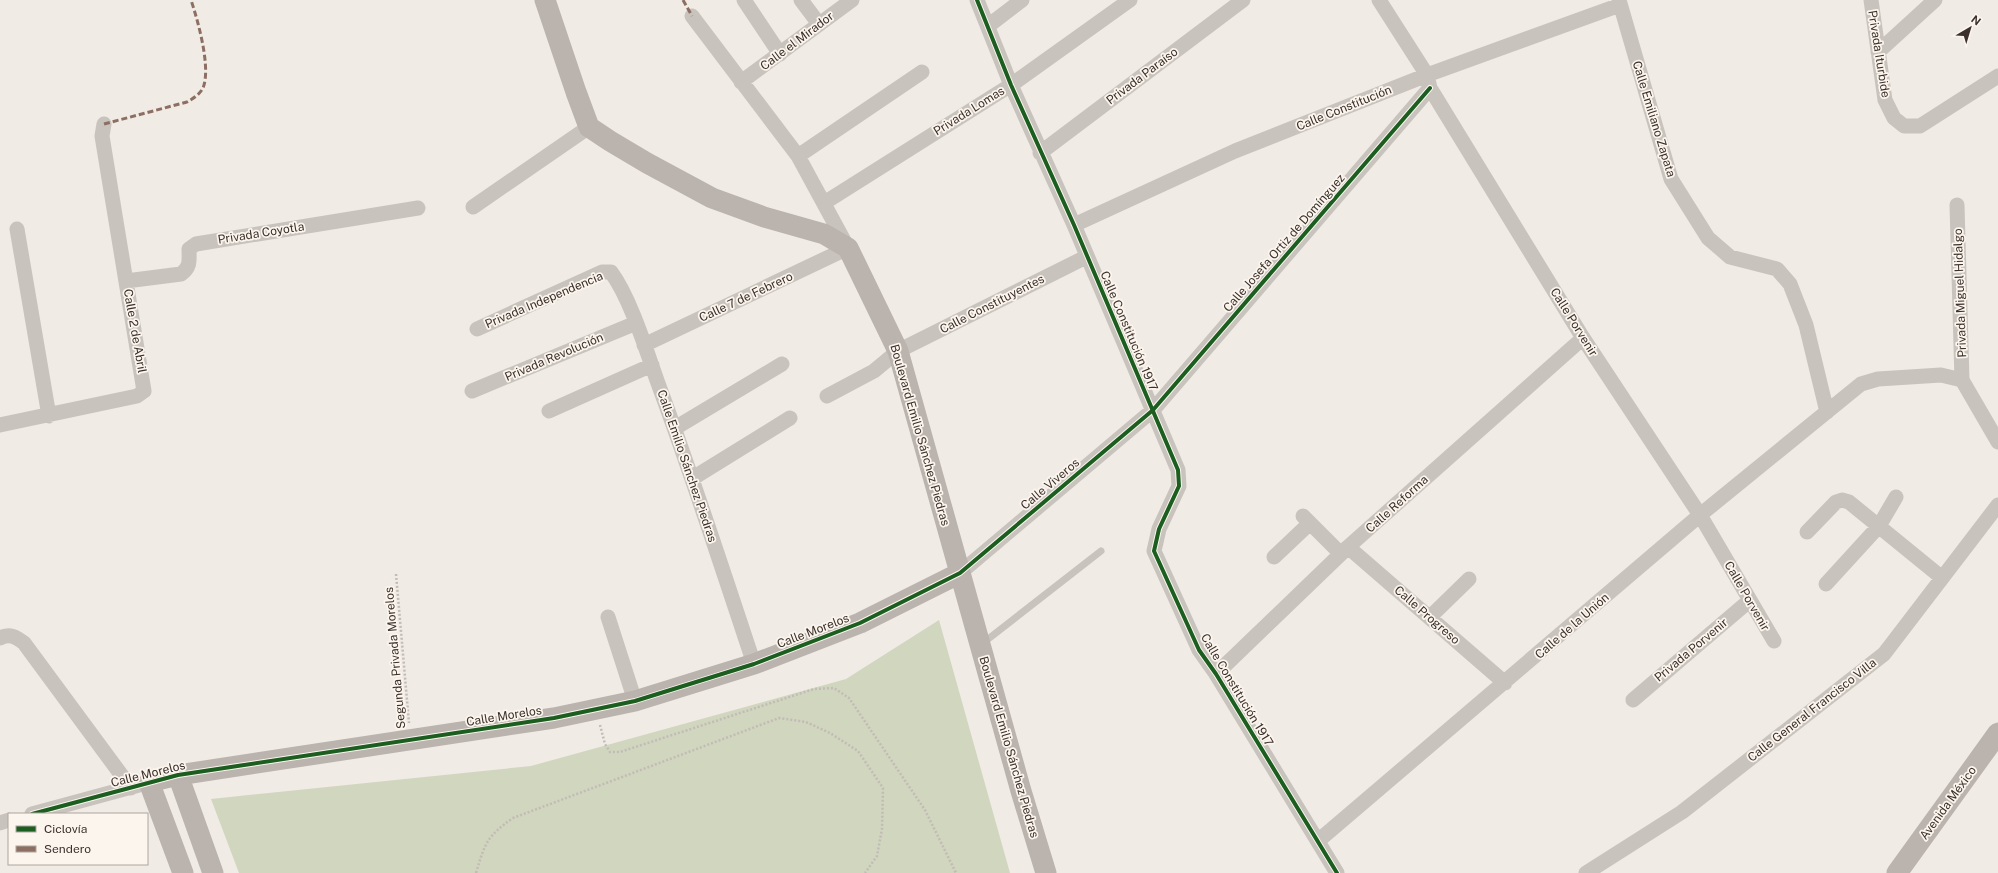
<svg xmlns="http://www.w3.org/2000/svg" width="1998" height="873" font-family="'Public Sans',sans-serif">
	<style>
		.pitch { fill: #d1d6bf }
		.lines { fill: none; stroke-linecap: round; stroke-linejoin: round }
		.path { stroke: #c2bbb6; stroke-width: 2.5; stroke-dasharray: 2 2; stroke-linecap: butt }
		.lane { stroke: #c9c3be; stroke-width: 7 }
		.street { stroke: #c9c3be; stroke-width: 15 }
		.secondary { stroke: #bab3ae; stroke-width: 21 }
		.quiet { stroke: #8d6e63; stroke-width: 3; stroke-dasharray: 6 3; stroke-linecap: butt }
		.cycleway-casing { stroke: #fbf5ee; stroke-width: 6 }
		.cycleway { stroke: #1b5e20; stroke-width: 4 }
		.labels { text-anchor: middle; stroke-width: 3.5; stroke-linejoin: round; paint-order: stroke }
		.street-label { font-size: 12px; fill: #3b302b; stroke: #fbf5ee }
	</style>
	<rect width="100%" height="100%" fill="#f0ebe5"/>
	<path class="pitch" d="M939 620 1010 873H239L211 799 531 766 846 679Z"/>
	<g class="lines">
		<path class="path" d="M396 574 409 723
			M600 725 605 744 610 752H620L814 689 834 688 849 698 925 810 956 873
			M476 873C485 843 487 836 513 818L779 718 806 722 830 733 858 751 883 788 882 829 877 856 865 873"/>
		<path class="lane" d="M983 643 1101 551"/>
		<path class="street" d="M744 0 780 54
			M801 0 819 24
			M977 0 1011 85 1074 225 1178 470 1179 486 1159 529 1154 551 1199 650 1216 674 1337 873
			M1379 0 1427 75 1430 88 1583 338 1700 515 1774 641
			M1619 0 1671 179 1708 238 1730 257 1777 269 1790 284 1806 325 1827 412
			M1871 0 1885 100 1894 118 1904 126H1920L1998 76
			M988 26 1022 0
			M1878 52 1935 0
			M741 82 852 0
			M1040 153 1243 0
			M798 156 922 72
			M824 203 1011 85 1130 0
			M1957 205 1962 380
			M473 207 589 127
			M1074 225 1235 151 1427 75 1620 5
			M17 229 49 416
			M126 281 181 274C191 267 189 260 189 249L196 244 418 208
			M477 329 602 272H611C631 299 647 353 659 386 693 478 723 571 754 664
			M644 345 848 248 798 156 692 16
			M472 391 636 323
			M827 396 874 371 898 351 1086 257
			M549 411 652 365
			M0 425 137 396 144 391 102 136 104 124
			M675 428 782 364
			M693 478 790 418
			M1303 516 1341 554
			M1807 532 1836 502 1842 500 1849 502 1941 577
			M1348 547 1505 683
			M1274 557 1310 523
			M960 573 1153 410 1430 88
			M1826 584 1879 526 1896 497
			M608 617 635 701
			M1430 617 1469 579
			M0 638C10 633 16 637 24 643L131 788
			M1216 674 1348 547 1583 338
			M1633 700 1749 601
			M32 814 139 785
			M0 823 9 820
			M1318 841 1700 515 1861 384 1878 379 1941 375 1962 380 1998 442
			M1586 873 1682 812 1884 654 1998 505"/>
		<path class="secondary" d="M545 0 576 92 589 127 610 141 647 163 712 198 764 217 824 234 848 248 898 351 1021 791 1046 873
			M178 775 213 873
			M183 873 149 782 178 775 554 718 635 701 754 664 860 623 960 573
			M1897 873 1998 733"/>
		<path class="quiet" d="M683 0 692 16
			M104 124 187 102C194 98 202 93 204 85 210 64 198 21 191 0"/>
		<g class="cycleway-casing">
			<path id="cycleway" d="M977 0 1011 85 1074 225 1178 470 1179 486 1159 529 1154 551 1199 650 1216 674 1337 873
				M32 814 178 775 554 718 635 701 754 664 860 623 960 573 1153 410 1430 88"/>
		</g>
		<use href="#cycleway" class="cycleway"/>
	</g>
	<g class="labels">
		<g class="street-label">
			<text transform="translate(797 41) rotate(-37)" y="4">Calle el Mirador</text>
			<text transform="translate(1879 54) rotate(81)" y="4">Privada Iturbide</text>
			<text transform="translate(1142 76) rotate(-37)" y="4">Privada Paraíso</text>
			<text transform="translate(1344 108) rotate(-22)" y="4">Calle Constitución</text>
			<text transform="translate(969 111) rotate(-32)" y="4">Privada Lomas</text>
			<text transform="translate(1654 119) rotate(73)" y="4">Calle Emiliano Zapata</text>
			<text transform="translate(261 233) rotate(-9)" y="4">Privada Coyotla</text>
			<text transform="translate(1284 243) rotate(-49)" y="4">Calle Josefa Ortiz de Domínguez</text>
			<text transform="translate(1960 293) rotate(-92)" y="4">Privada Miguel Hidalgo</text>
			<text transform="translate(746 297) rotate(-25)" y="4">Calle 7 de Febrero</text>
			<text transform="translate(544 300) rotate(-23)" y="4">Privada Independencia</text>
			<text transform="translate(992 304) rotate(-27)" y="4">Calle Constituyentes</text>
			<text transform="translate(1574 322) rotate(58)" y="4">Calle Porvenir</text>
			<text transform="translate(135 331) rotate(80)" y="4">Calle 2 de Abril</text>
			<text transform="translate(1129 331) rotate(67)" y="4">Calle Constitución 1917</text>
			<text transform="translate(554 357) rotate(-23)" y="4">Privada Revolución</text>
			<text transform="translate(920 435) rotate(74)" y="4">Boulevard Emilio Sánchez Piedras</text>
			<text transform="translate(687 466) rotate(71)" y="4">Calle Emilio Sánchez Piedras</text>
			<text transform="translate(1050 484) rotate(-40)" y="4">Calle Viveros</text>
			<text transform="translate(1397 504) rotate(-42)" y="4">Calle Reforma</text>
			<text transform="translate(1747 596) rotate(60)" y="4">Calle Porvenir</text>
			<text transform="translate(1427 615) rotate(41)" y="4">Calle Progreso</text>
			<text transform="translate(1572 626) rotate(-41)" y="4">Calle de la Unión</text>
			<text transform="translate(813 631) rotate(-21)" y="4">Calle Morelos</text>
			<text transform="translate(1691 650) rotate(-40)" y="4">Privada Porvenir</text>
			<text transform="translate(395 658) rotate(-95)" y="4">Segunda Privada Morelos</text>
			<text transform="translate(1237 690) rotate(59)" y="4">Calle Constitución 1917</text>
			<text transform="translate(1812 710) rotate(-38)" y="4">Calle General Francisco Villa</text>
			<text transform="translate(504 716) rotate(-9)" y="4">Calle Morelos</text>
			<text transform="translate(1009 747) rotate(74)" y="4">Boulevard Emilio Sánchez Piedras</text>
			<text transform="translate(148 774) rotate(-14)" y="4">Calle Morelos</text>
			<text transform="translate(1948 803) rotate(-54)" y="4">Avenida México</text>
		</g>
	</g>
	<rect x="8" y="813" width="140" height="52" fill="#fbf5ee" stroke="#aea6a0"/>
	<rect x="16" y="826" width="20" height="6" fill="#1b5e20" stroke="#aea6a0"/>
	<text x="44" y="833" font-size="12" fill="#3b302b">Ciclovía</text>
	<rect x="16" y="846" width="20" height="6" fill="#8d6e63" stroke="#aea6a0"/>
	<text x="44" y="853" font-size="12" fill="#3b302b">Sendero</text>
	<g transform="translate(1970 28) rotate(38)" stroke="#fbf5ee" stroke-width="3" paint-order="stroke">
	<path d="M0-3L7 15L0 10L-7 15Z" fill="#3b302b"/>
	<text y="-6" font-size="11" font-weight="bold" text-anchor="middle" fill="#3b302b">N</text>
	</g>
</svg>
